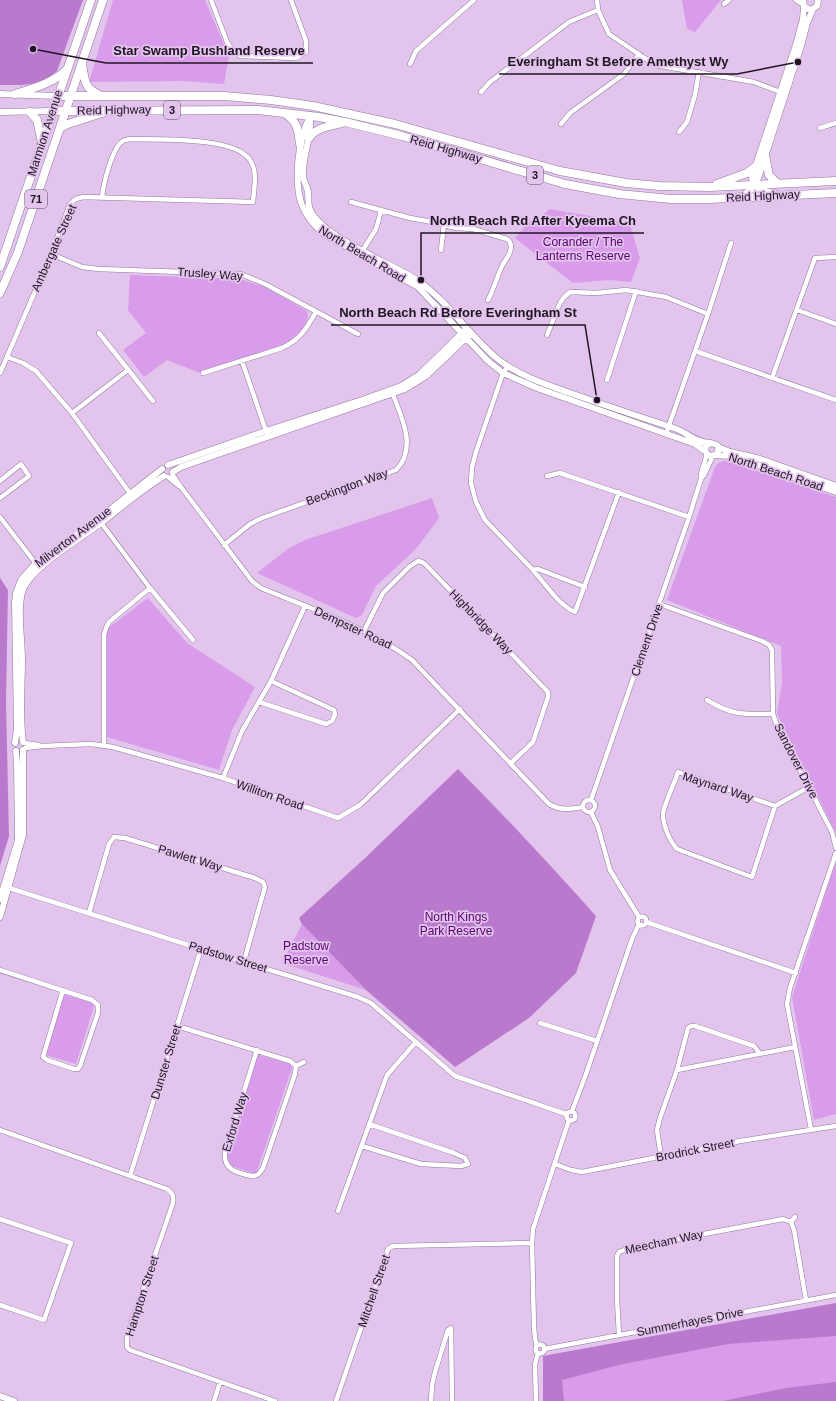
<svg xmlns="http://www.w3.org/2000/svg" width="836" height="1401" font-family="Arial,sans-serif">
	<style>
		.green { fill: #d89ceb }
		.forest { fill: #b97acd }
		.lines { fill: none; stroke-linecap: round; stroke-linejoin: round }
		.street-casing { stroke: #93779d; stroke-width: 5.5 }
		.secondary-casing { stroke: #93779d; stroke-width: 7 }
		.highway-casing { stroke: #93779d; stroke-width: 9 }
		.street { stroke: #fff; stroke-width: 4.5 }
		.secondary { stroke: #fff; stroke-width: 6 }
		.highway { stroke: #fff; stroke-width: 8 }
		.labels { text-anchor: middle; stroke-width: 3.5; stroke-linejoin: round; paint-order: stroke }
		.shield { fill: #e2c4ec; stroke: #5a495f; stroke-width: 1 }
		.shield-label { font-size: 11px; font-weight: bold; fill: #1f1422 }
		.street-label { font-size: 12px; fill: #1f1422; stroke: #e2c4ec }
		.park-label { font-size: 12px; fill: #59016e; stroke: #e2c4ec }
		.leader { fill: none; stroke: #1f1422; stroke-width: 1.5 }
		.callout-dot { fill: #1f1422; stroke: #e2c4ec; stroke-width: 1.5 }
		.callout-label { font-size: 13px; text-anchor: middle; font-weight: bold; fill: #1f1422; stroke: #e2c4ec; stroke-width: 3.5; stroke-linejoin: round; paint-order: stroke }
	</style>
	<rect width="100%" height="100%" fill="#e2c4ec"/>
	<path class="green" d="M113 0H205L229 56 224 84 185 81 89 82Z
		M682 0H721L695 32 687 29Z
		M549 209 603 218 630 225 640 258 631 282 610 280 573 283 515 238 530 221 534 224Z
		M130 275 240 279 265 287 307 311C312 323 293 339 284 344L200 373 167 360 144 377 123 350 146 333 128 310Z
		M724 461 732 462 836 497V833L777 714 782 682 781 646 667 600 715 467 718 463Z
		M432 498 439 518 416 549 376 586 362 615 356 618 257 573 289 548 305 540Z
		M148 598 187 643 255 687 232 730 219 770 107 737V629Z
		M836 861V1114L814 1120 792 997Z
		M302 924 366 990 282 963Z
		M62 994 95 1003 76 1064 45 1055Z
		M256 1054 293 1065 256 1174 222 1163Z
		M836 1303V1401H543V1356Z"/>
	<path class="forest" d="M0 0H83L57 71C39 87 23 85 0 85Z
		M0 578 8 590 6 702 9 836 0 866Z
		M458 769C506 817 551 866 596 916L576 973 529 1018 455 1067 366 990 302 924 299 918 365 858Z
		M836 1303V1336L728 1344 623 1364 562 1380 564 1401H543V1356Z
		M836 1382V1401H723L786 1388Z"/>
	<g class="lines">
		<g class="street-casing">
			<path id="street" d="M211 0 227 42 232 50 240 56 296 58 306 52V41L291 0
				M597 0 598 10 609 34 655 65 754 82 783 93
				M796 0 803 5
				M724 4 729 0
				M410 64 416 51 474 0
				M481 92 490 82 569 22 598 10
				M561 124 570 113 624 74 639 54
				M820 128 836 123
				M679 132 687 122 695 95 699 72
				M351 202 410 218 427 221 456 228 473 229 507 239C510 241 511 243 511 247 511 254 506 259 503 264 497 276 494 289 488 300
				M441 250 444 224
				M361 253 376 229 381 211
				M51 254 82 267 98 269 241 274 265 284 358 334
				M797 310 836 324
				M99 333 153 401
				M547 335 560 303 564 297 570 292 596 293 626 290 666 297 708 314
				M695 351 836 400
				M7 357 23 363 36 371 72 413 132 496
				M242 361 267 434
				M508 366 503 373 476 452 472 467 471 483 476 502 485 520 533 570 538 569 585 587
				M0 373 51 254 70 204 76 199 83 197 253 202C254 189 258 171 250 160 235 136 155 140 129 139 127 140 124 140 123 141 112 147 103 186 102 197
				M203 373 282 348C301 339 306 329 316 312
				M772 378 815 258 836 257
				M607 380 636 291
				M72 413 128 370
				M666 434 708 314 731 243
				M172 474 181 487 252 581 261 588C312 609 367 627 412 660L549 804C561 811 570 809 583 807
				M547 476 560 473 689 517
				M168 477 179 486
				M701 479C700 469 707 462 706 453
				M0 481 21 464 29 476 0 498
				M0 517 37 565
				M99 520 150 588 193 640
				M224 545 250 524 262 518 396 470C418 448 401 416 392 392
				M533 570C544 583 560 606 575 612L619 492
				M659 604 762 641 769 645 772 650 773 714 776 723 832 832 836 848
				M364 631 383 593 409 567 418 561 422 562 426 565 548 692V697L533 742 511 763
				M707 700C733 716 744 714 773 714
				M259 702 326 724 332 721 335 714 334 710 271 681
				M24 743 39 745
				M104 745V635L106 628 109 622 150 588
				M25 748 42 746 91 744 113 747 223 778 338 818 360 805 460 709
				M223 778 242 731 271 681 305 606
				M583 806a6 6 0 1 1 12 0a6 6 0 1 1-12 0Z
				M591 800 689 517 701 479 704 475 713 456
				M775 806 752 877 677 849C670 841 663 826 663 814 663 807 675 782 678 772L775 806 809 787
				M591 812 598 827 610 870 639 917
				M6 887 201 949 358 997 371 1003 455 1076 566 1114
				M89 913 109 844 114 837 125 838 255 878 263 882 265 887 244 961
				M637.5 921a4.5 4.5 0 1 1 9 0a4.5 4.5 0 1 1-9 0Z
				M646 922 796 973
				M0 970 92 1000 98 1005V1013L80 1066 78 1069H74L47 1060 43 1057 63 990
				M540 1023 597 1041
				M177 1026 290 1061 296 1066 295 1074 263 1168C260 1173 258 1176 252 1176 237 1173 223 1170 225 1152L257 1050
				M296 1066 304 1062
				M677 1070 795 1047
				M572 1111 585 1077 632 939 639 924
				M566.5 1116a4.5 4.5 0 1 1 9 0a4.5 4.5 0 1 1-9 0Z
				M811 1129 787 1004 790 988 836 853
				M0 1130 167 1189C173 1194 174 1196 173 1203L127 1336V1347L130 1350 147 1356 275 1401
				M362 1146 421 1164 461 1166 468 1164 465 1158 454 1153 369 1124
				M661 1157 657 1130 660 1118 677 1070 688 1028 691 1026H695L754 1046 760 1054
				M555 1164 571 1170 582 1172 740 1141 836 1126
				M130 1176 201 949
				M338 1211 387 1075 416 1042
				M0 1219 71 1243 44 1320 0 1305
				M791 1222 795 1217
				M451 1328 452 1401
				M619 1335 617 1299V1256L619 1252 630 1248 783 1219 791 1222 794 1230 806 1300
				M535.5 1349a4.5 4.5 0 1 1 9 0a4.5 4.5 0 1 1-9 0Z
				M537 1346 535 1338 534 1328 532 1243 533 1229 569 1120
				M544 1349 836 1295
				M214 1401 220 1382
				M336 1401 388 1249 393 1246 532 1243
				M431 1401 432 1385 435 1372 448 1330 451 1328
				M536 1401 535 1364 538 1353"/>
		</g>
		<g class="secondary-casing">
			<path id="secondary" d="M803 0 804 7 811 10 817 6 818 0
				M0 94 58 96
				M0 112 53 111
				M310 116C302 132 300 146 298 164 296 195 300 214 324 234L418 287 488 361 503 373 537 388 695 444 705 451 709 456 715 455C719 453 719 449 717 445L711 443 706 446 705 451
				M310 118C312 137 302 155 303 175 303 181 307 186 308 192 309 199 307 205 311 212 325 238 390 263 417 280 449 302 469 336 499 360 521 377 548 385 573 394 607 406 640 417 674 428 686 432 696 443 710 443
				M775 193C764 191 753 190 752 177L796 45 803 19 804 7
				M740 196 750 191 758 178 801 46 807 23 813 9
				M718 447 730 452 757 458 836 486
				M716 455 729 456 743 460 836 492
				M168 465 266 431 362 400 401 386 419 375 464 331
				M173 472 181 467 405 389 426 376 468 336
				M23 742C19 715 22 687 22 659 22 640 16 604 24 587 35 565 80 539 101 523 122 507 141 490 164 476
				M15 743 17 729 15 603 16 593 21 580 35 564 98 519 162 469
				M0 899 18 840 17 764 16 751
				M0 917 23 835V750
				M0 1396 14 1401"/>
		</g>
		<g class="highway-casing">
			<path id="highway" d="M82 64C85 79 83 87 98 94
				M15 94C31 89 54 83 66 70
				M58 96H225L271 100 313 106 395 124 560 171 626 183 659 186 709 187 836 181
				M53 111 258 110 319 117 345 122 402 136 565 184 619 194 671 199H709L836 193
				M30 112 37 120 42 143
				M284 113C298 122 298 129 300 144
				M60 128 68 124 105 112
				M309 138C316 127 331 126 342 123
				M765 155 769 175 777 183
				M717 184 747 173 755 167
				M0 267 91 0
				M0 293 18 252 103 0"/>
		</g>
		<use href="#street" class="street"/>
		<use href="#secondary" class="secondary"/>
		<use href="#highway" class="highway"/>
	</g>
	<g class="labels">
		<g class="shield">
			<rect x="164" y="101" width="16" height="18" rx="3"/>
			<rect x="527" y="166" width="16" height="18" rx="3"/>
			<rect x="25" y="190" width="22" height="18" rx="3"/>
		</g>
		<g class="shield-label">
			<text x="172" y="114">3</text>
			<text x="535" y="179">3</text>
			<text x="36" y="203">71</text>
		</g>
		<g class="street-label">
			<text transform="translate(114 110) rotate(-1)" y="4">Reid Highway</text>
			<text transform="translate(45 133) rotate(-72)" y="4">Marmion Avenue</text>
			<text transform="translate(446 149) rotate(16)" y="4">Reid Highway</text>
			<text transform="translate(763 196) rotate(-3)" y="4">Reid Highway</text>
			<text transform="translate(54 248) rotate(-66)" y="4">Ambergate Street</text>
			<text transform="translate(362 254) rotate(31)" y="4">North Beach Road</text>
			<text transform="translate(210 274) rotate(4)" y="4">Trusley Way</text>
			<text transform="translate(776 472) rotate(18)" y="4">North Beach Road</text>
			<text transform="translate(347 487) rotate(-20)" y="4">Beckington Way</text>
			<text transform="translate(73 537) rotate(-37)" y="4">Milverton Avenue</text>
			<text transform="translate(481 622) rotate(46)" y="4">Highbridge Way</text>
			<text transform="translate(353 628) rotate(25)" y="4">Dempster Road</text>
			<text transform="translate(647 640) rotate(-71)" y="4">Clement Drive</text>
			<text transform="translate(796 761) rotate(63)" y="4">Sandover Drive</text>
			<text transform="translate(718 787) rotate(18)" y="4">Maynard Way</text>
			<text transform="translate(270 795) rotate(19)" y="4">Williton Road</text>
			<text transform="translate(190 858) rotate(17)" y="4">Pawlett Way</text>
			<text transform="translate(228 957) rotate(17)" y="4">Padstow Street</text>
			<text transform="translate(166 1062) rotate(-73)" y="4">Dunster Street</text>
			<text transform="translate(235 1122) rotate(-73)" y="4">Exford Way</text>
			<text transform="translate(695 1150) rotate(-11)" y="4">Brodrick Street</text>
			<text transform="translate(664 1242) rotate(-12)" y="4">Meecham Way</text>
			<text transform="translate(374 1291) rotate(-71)" y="4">Mitchell Street</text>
			<text transform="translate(142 1296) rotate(-72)" y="4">Hampton Street</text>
			<text transform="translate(690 1322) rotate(-11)" y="4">Summerhayes Drive</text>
		</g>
		<g class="park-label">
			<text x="583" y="246">Corander / The<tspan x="583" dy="14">Lanterns Reserve</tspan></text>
			<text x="456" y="921">North Kings<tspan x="456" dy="14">Park Reserve</tspan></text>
			<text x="306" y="950">Padstow<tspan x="306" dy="14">Reserve</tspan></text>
		</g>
	</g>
	<path class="leader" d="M33 49L106 63H313M798 62L737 74H499M421 280L421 233H644M597 400L585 325H331"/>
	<g class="callout-dot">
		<circle cx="33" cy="49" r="4"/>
		<circle cx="798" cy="62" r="4"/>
		<circle cx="421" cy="280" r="4"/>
		<circle cx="597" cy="400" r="4"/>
	</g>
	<g class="callout-label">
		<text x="209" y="55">Star Swamp Bushland Reserve</text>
		<text x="618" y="66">Everingham St Before Amethyst Wy</text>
		<text x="533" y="225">North Beach Rd After Kyeema Ch</text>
		<text x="458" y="317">North Beach Rd Before Everingham St</text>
	</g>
</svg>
